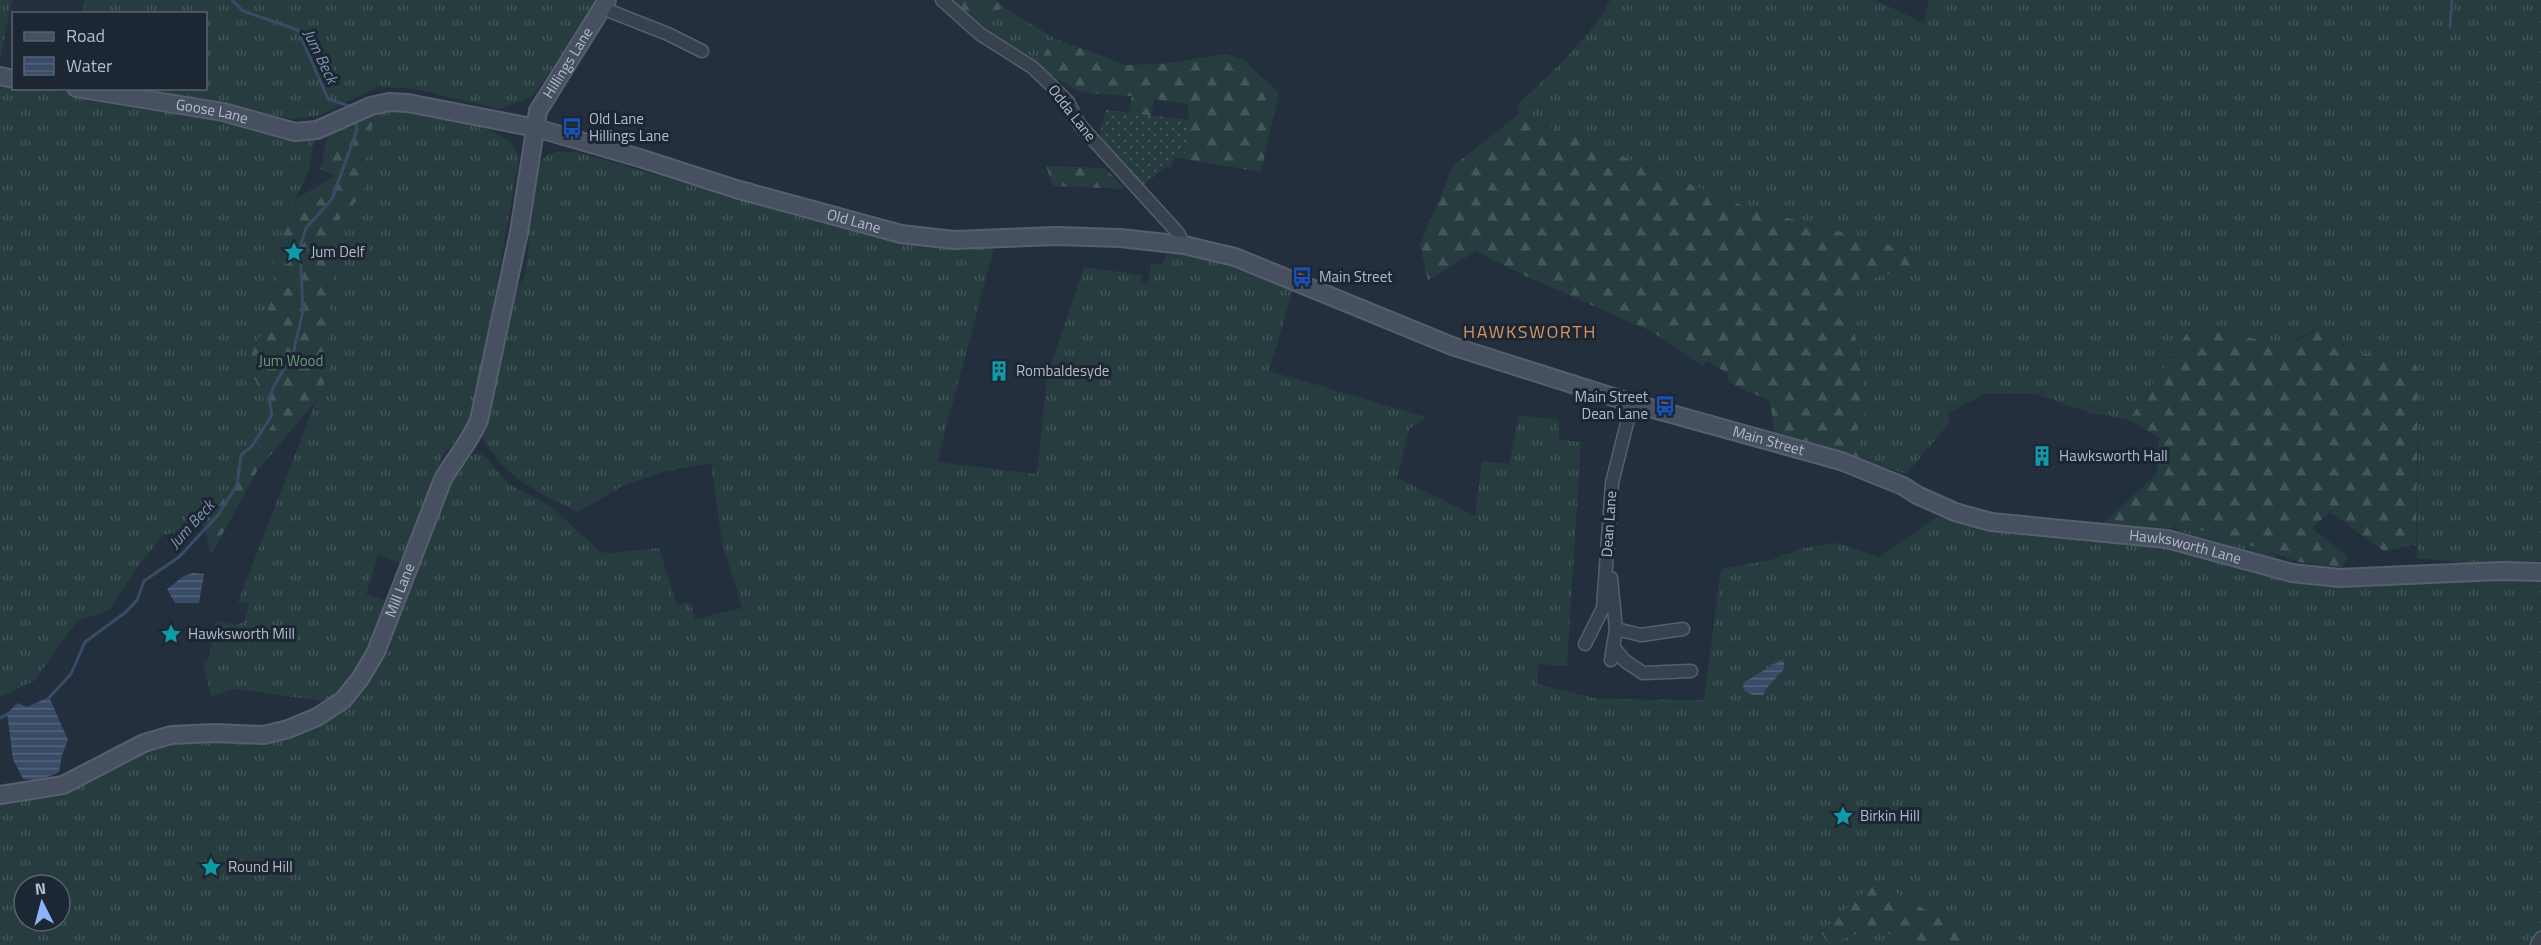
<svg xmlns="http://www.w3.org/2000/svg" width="2541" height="945" font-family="'Titillium Web',sans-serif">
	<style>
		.grass { fill: url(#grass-tufts); fill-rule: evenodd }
		.forest { fill: url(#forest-firs) }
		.garden { fill: url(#garden-dots) }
		.water { fill: url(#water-rules) }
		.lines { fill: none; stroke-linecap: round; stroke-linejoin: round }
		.stream { stroke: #394c67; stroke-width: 3 }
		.street-casing { stroke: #565f6c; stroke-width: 15 }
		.secondary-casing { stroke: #565f6c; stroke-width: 20 }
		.street { stroke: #38414e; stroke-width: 12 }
		.secondary { stroke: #465061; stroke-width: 16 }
		.labels { text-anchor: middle; stroke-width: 6; stroke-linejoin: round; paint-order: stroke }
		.street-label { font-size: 15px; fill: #b4bcc9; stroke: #1d2633 }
		.poi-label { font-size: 15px; fill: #b4bcc9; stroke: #1d2633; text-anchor: start }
		.park-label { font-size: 15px; fill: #6b9a76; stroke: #1d2633 }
		.water-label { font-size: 16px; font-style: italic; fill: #7c92b1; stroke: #1d2633 }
		.quarter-label { font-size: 18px; letter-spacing: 1.5px; fill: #d59563; stroke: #1d2633 }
	</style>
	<defs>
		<pattern id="grass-tufts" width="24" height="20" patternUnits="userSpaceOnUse" patternTransform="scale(1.5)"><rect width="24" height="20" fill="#263c3f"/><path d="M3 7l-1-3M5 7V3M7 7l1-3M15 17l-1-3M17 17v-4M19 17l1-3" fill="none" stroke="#435659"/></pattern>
		<pattern id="forest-firs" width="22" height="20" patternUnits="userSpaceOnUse" patternTransform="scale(1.5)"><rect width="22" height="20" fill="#263c3f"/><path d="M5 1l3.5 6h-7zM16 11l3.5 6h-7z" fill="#435659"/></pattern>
		<pattern id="garden-dots" width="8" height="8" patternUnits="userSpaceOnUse" patternTransform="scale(1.5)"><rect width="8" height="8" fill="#263c3f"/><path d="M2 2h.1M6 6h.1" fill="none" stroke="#435659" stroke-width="1.8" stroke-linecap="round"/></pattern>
		<pattern id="water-rules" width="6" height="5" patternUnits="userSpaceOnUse" patternTransform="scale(1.5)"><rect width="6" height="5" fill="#394c67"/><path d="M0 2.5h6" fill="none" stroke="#53647b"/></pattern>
	</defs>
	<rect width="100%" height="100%" fill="#242f3e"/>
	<path class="grass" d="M0 0H12L0 59Z
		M84 0H596L545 79 532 96 518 102 500 109 410 88 377 87 318 116 290 119 104 89 206 88V14H83Z
		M1610 0H1875L1924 23 1929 0H2541V561L2466 563 2417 558 2418 370 2413 357 2349 353 2343 344 2313 331 2299 337 2289 347 2193 324 2129 420 2087 412 2036 394H1985L1948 413 1950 422 1907 473 1914 476 1862 461 1857 421 1868 410 1846 282 1912 270 1931 256 1746 207 1519 114 1517 106C1548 74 1591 39 1610 0Z
		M1005 8 1054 38 1038 64 1001 45 971 18Z
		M0 82 13 83 14 88 48 89 231 120 284 139 314 138 309 170 285 221 273 266 274 286 261 335 247 363 275 421 219 505 202 515 204 525 163 535 134 572 109 610 77 621 34 681 0 697Z
		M390 106C419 112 495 122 513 146 515 149 517 154 519 158L474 411 467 427 443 455 400 563 378 555 366 594 387 601 357 675 342 693 328 702 236 689 211 696 203 663 209 658 216 621 237 625 244 622 249 604 238 602 336 349 327 343 337 222 363 194 374 110Z
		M556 152H577C712 190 854 240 994 248L937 462 1037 474 1047 377 1084 267 1142 275 1141 282 1148 283 1151 264 1162 265 1168 250 1238 266 1293 289 1269 371 1426 417 1409 429 1397 478 1475 516 1482 461 1509 464 1519 415 1559 420V440L1581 442 1567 666 1539 664 1537 684 1598 699 1704 700 1721 569 1771 560 1803 548 1837 543 1879 557 1937 517 1999 533 2120 543 2194 553 2289 581 2359 587 2498 577 2541 582V945H0V803L67 792 149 746 185 740 263 742 304 732 355 699 368 682 455 467 475 453 483 455 510 485 552 507 600 552 610 553 659 548 677 606 690 602 695 619 742 608 722 542 711 463 663 472 622 486 578 512C543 494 518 486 493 453 487 447 483 441 480 433L511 299 525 275 529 248 527 223 534 176 539 164 547 155ZM24 885H60V921H24Z
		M2179 529 2208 531 2276 555 2275 558 2179 531Z"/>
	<path class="forest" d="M953 0H996L1005 8 971 18Z
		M1054 38 1126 65 1161 64 1226 54 1244 60 1279 93 1261 172 1184 159 1189 121 1188 104 1154 99 1151 116 1129 113 1132 96C1085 93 1076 96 1038 64Z
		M374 110 363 194 337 222 327 343 337 349 319 397 257 471 211 555 201 515 219 505 275 421 247 363 261 335 274 286 273 266 285 221 294 200 335 176 321 169 328 133Z
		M1519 114 1746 207 1932 256 1912 270 1846 282 1868 410 1857 421 1862 461 1775 437 1770 401 1728 382 1727 373 1707 361 1702 366 1653 332 1519 273 1476 251 1428 280 1420 245 1453 166Z
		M1046 166 1105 168 1125 189 1053 186Z
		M2193 324 2289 347C2314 326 2329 324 2349 353L2413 357 2418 370 2416 545 2384 551 2330 512 2312 528 2348 557 2342 568 2299 562 2208 531 2103 523 2157 474 2159 438 2129 420Z
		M1877 881 1984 945H1921L1871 928 1829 945 1821 932Z"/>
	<path class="garden" d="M1106 110 1189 120 1184 159 1174 157 1171 168 1165 167 1141 188 1098 140Z"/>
	<path class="water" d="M193 573 204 574 199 603H175L167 589 184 576Z
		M1781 660 1784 662V669L1766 689 1763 695H1753L1744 691 1743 683Z
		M49 697 68 740 62 755 59 772C48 778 36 780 23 779L13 759 7 713 18 703 27 707Z"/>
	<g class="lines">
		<path class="stream" d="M232 0 243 11 298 30 328 99 352 107
			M2450 27 2452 0
			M47 700 71 674 85 642 126 612 137 600 144 581 179 557 218 515 237 485 241 455 252 446 272 415 269 398 275 384 293 354 303 311 300 247 306 228 332 199 357 130 355 119
			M0 718 10 713"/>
		<g class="street-casing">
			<path id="street" d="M942 0 980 34 1032 67 1048 82 1068 102 1079 124 1178 233 1184 245
				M602 8 668 34 702 51
				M1616 629 1641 635 1683 629
				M1585 644 1603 608 1612 483 1632 403
				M1614 648 1625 661 1643 673 1691 671
				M1611 660 1616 629 1611 578
				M2537 945 2541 938"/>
		</g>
		<g class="secondary-casing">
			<g id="secondary">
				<path d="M0 76 14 79"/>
				<path id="s1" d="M76 88 223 112 295 132 317 130 371 106 389 102 408 103 536 128 643 159 736 189 901 234 954 240 1056 236 1120 238 1184 245 1235 257 1452 346 1632 403 1841 461 1903 486 1917 495 1955 512 1991 522 2167 539 2292 573 2339 578 2500 571 2541 572"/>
				<path id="s2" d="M0 795 63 785 144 743 171 735 215 733 264 735 288 729 317 717 343 700 360 679 376 652 443 479C455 458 470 442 479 420L519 232 538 111 607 0"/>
			</g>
		</g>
		<use href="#street" class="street"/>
		<use href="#secondary" class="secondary"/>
	</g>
	<defs>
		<g id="bus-bare" transform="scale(1.62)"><path d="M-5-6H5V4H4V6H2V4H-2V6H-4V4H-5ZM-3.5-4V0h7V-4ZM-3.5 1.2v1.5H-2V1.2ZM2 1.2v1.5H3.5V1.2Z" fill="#1a4fb4" stroke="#1d2633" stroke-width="2.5" paint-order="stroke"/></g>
		<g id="sight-bare" transform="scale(1.62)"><path d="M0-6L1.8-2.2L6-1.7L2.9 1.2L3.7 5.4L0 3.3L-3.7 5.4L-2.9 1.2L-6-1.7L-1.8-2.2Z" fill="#0f9aa8" stroke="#1d2633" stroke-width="2.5" paint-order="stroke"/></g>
		<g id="building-bare" transform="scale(1.62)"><path d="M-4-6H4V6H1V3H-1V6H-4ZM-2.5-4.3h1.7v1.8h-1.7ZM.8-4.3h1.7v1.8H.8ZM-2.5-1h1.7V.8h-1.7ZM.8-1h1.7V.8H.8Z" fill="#0f9aa8" stroke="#1d2633" stroke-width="2.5" paint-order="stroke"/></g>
	</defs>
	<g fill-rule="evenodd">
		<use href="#bus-bare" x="572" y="128"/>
		<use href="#sight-bare" x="294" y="252"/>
		<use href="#bus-bare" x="1302" y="277"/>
		<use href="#building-bare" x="999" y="371"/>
		<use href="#bus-bare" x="1665" y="406"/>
		<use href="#building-bare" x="2042" y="456"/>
		<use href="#sight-bare" x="171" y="634"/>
		<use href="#sight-bare" x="1843" y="816"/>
		<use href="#sight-bare" x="211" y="867"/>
	</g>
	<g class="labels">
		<g class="street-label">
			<text dy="5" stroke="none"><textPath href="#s2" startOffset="1048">Hillings Lane</textPath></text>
			<text dy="5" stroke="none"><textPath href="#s1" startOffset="138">Goose Lane</textPath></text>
			<text transform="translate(1072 113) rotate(52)" y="5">Odda Lane</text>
			<text dy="5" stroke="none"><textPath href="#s1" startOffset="804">Old Lane</textPath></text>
			<text dy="5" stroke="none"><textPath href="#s1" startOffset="1754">Main Street</textPath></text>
			<text transform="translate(1609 524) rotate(-86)" y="5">Dean Lane</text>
			<text dy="5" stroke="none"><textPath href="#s1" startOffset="2188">Hawksworth Lane</textPath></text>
			<text dy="5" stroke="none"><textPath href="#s2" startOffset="488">Mill Lane</textPath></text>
		</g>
		<g class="poi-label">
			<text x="589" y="124">Old Lane<tspan x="589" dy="17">Hillings Lane</tspan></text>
			<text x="311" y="257">Jum Delf</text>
			<text x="1319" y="282">Main Street</text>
			<text x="1016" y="376">Rombaldesyde</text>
			<text x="1648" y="402" text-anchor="end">Main Street<tspan x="1648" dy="17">Dean Lane</tspan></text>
			<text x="2059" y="461">Hawksworth Hall</text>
			<text x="188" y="639">Hawksworth Mill</text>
			<text x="1860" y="821">Birkin Hill</text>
			<text x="228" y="872">Round Hill</text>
		</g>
		<g class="park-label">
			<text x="291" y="366">Jum Wood</text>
		</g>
		<g class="water-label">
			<text transform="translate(321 56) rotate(64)" y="6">Jum Beck</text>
			<text transform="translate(191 524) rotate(-48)" y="6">Jum Beck</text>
		</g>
		<g class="quarter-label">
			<text x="1530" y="338">HAWKSWORTH</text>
		</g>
	</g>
	<rect x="12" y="12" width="195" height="78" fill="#1d2633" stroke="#59626f" stroke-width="1.5"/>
	<rect x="24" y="32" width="30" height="9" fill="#465061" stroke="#59626f" stroke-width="1.5"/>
	<text x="66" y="42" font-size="18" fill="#b4bcc9">Road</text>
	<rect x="24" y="57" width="30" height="18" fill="url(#water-rules)" stroke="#59626f" stroke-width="1.5"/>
	<text x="66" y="72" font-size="18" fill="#b4bcc9">Water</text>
	<g transform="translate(42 903) rotate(354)"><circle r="28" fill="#1d2633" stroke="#59626f" stroke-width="1.5"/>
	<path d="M0-4.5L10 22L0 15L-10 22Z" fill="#8ab4f8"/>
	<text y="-9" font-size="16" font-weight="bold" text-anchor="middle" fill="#b4bcc9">N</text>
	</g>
</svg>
